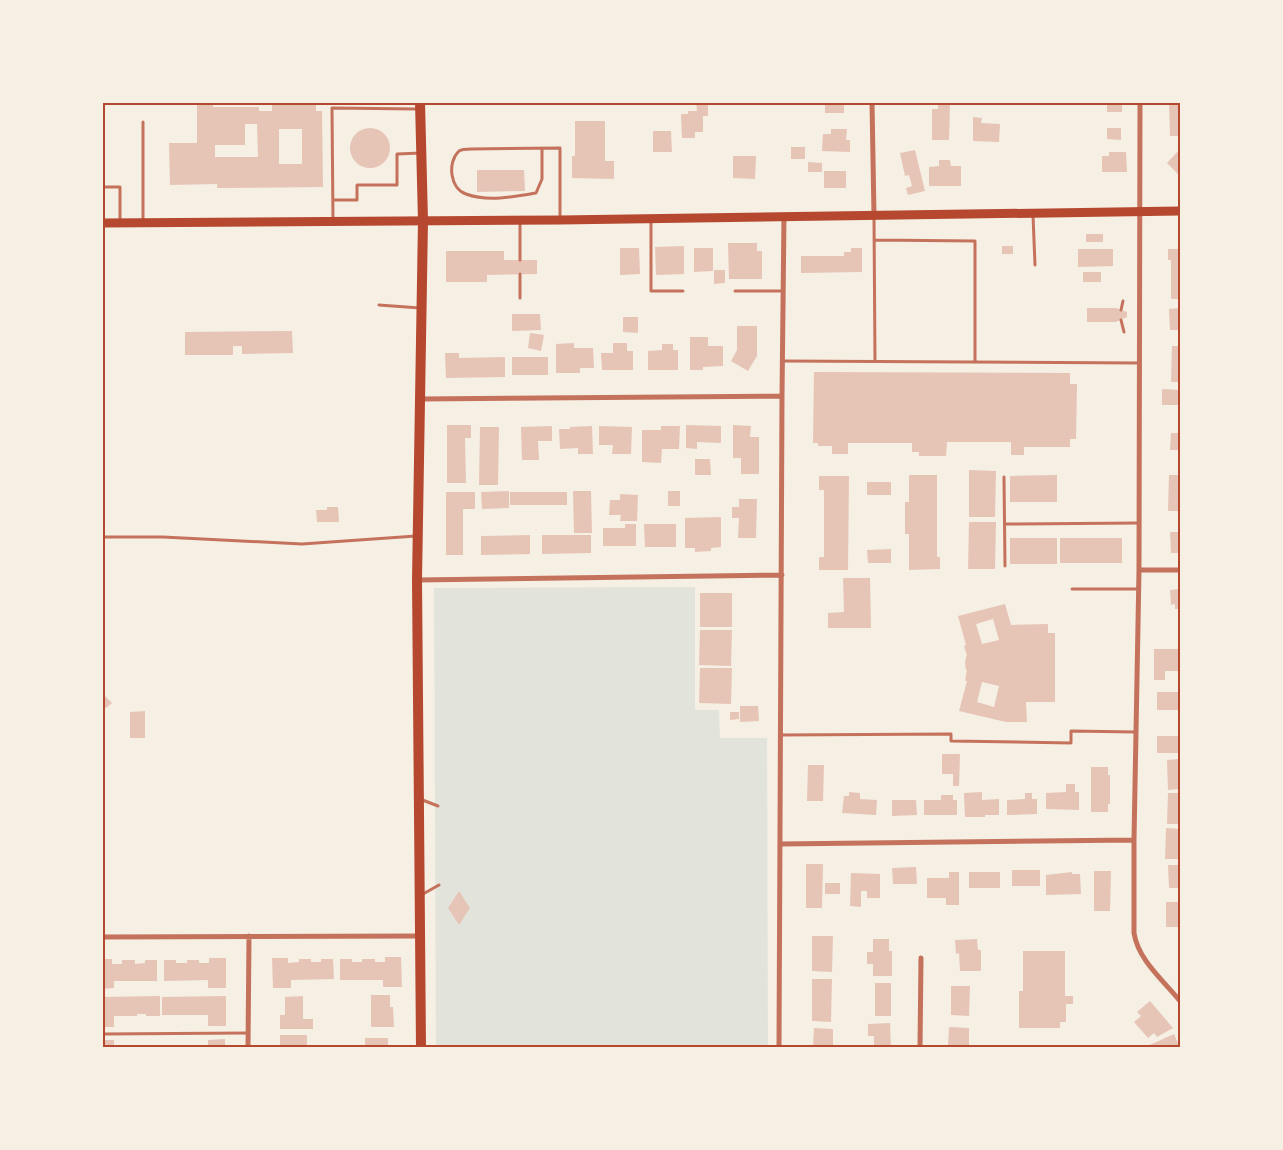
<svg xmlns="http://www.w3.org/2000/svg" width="1283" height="1150" font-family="Figtree,sans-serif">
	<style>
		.green { fill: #e2e4dc }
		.building { fill: #e6c5b7; fill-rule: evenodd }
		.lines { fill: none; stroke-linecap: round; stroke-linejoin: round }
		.service { stroke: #c5725c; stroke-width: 3 }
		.minor { stroke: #c5725c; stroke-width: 5 }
		.secondary { stroke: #b5482f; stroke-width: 9 }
		.primary { stroke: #b5482f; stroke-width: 10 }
		.neatline { fill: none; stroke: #b5482f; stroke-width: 2 }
	</style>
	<rect width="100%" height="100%" fill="#f6efe4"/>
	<path class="green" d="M695 587V710H719L720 738H767L768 1047H436L434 588Z"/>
	<path class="building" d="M696 102H708V116H703V132H695V138H682L681 114H688V111H697Z
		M820 102H844V113H825V105H820Z
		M1107 102H1122V112H1107Z
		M1169 102H1180V136H1170Z
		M197 104H213V107H259V111H272V105H316V111H322L323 187 217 188V184L170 185 169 143H197ZM245 124H257L258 157H215V145H245ZM279 129H302V164H279Z
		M938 104H950L949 140H932V109H938Z
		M973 117 982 118 981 123 1000 124 999 142 973 141Z
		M575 121H605V161H614V179L572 178V156H575Z
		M350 148a20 20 0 1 1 40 0a20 20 0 1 1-40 0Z
		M1107 128H1121V140L1107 139Z
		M831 129H847L846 140H850V152L822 151 823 134H831Z
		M653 131H671L672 152H653Z
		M791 147H805V159H791Z
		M1180 149V176L1167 163Z
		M915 150 925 191 908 195 906 188 912 186 909 175 905 176 900 153Z
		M1109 152H1126L1127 172H1102V156H1109Z
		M733 156H756L755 179 733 178Z
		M939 160H950L951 166H961V186H929V167L939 166Z
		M808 162 822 163V172H808Z
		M477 170H524L525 191 477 192Z
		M824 171H846V188H824Z
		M1086 234H1103V242H1086Z
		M728 243H757V251H762V279H729Z
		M684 246V274L656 275 655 247Z
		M1002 246H1013V254H1002Z
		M620 248H639L640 274 620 275Z
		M694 248H713V271L694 272Z
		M851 248H862V272L801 273V256H844V252H851Z
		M1078 249H1113V266L1078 267Z
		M1168 249H1180V299H1171V260H1168Z
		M446 251H504V260H537V274L487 275V282H446Z
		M714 270H725V283L714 284Z
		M1083 272H1101V282H1083Z
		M1087 308H1116L1127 312V317L1116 322H1087Z
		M1180 308V330H1170L1169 309Z
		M512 314H540L541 330 512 331Z
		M623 317H638V333L623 332Z
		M737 326H757V356L748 371 731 361 737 350Z
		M292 331 293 353 242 354V346H233V355H185V332Z
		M530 333 544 335 541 351 528 348Z
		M690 337H708V346H723V366L703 367V370H690Z
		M574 343V348H593L594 368H580V373H556V344Z
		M613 343H627V351H633V370H602L601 353H613Z
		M662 344H673V350H678V370H648V351L662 350Z
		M1172 346H1180V382H1171Z
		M445 353H459V358L505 357V377L446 378Z
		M512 357H548V375H512Z
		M814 372 1070 373V384H1077L1076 439H1070V447H1024V455H1011V442H947L946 456H919V452H912V443H848V454H832V446H818V443H813Z
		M1162 389 1180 390V405H1162Z
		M447 425H471V438H465L466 483H447Z
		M686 425 721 426V443L697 442V449L686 448Z
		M733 425 751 426 750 437H759V474H741V458H733Z
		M552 426V441H538L539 460H522L521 427Z
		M592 426 593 454H578V448L560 449 559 429H570V427Z
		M599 426 632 427 631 454H612L613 445H599Z
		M661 426H680L679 449H662L661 463 642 462V430H661Z
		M480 427H499L498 485H479Z
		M1171 433H1180V450H1170Z
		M695 459H710L711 475H695Z
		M969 470 996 471 995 517H969Z
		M909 475H937V557H940V569L909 570V534H905V502H909Z
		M1057 475V502H1010V476Z
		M1169 475H1180V511H1168Z
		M819 476H849L848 570H819V557H824V490H819Z
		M867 482H891V495H867Z
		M509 491V508L482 509 481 492Z
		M573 491H591L592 533H574Z
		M668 491H680V506H668Z
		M446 492H475V509H463V555H446Z
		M510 492H567V505H510Z
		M620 494 638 495 637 521H620L621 515H609L610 500H620Z
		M739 499H757L756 538H738L739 518H732V507H739Z
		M327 507H338L339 522H317L316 510H327Z
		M721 517V547L711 548V551L695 552V548H685V518Z
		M969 522H996L995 569H968Z
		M625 524H636V546H603V528H625Z
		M644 524H676V547H645Z
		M1170 532H1180V553H1171Z
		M530 535V554L481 555V536Z
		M542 535H591V553L542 554Z
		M1010 538H1057V564H1010Z
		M1060 538H1122V563H1060Z
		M891 549V563H868L867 550Z
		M843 578H870L871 628H828V613L844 612Z
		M1180 589V609H1175V604L1171 605 1170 590Z
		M700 593H732V627H700Z
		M1005 604 1011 625 1048 624V633H1055V702H1026L1027 722H1006L959 711 967 681H965L967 670H966L965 663 966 657 967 656 964 646 966 645 958 616ZM993 619 999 640 982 644 976 624ZM982 682 999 686 994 707 977 702Z
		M700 630H732L731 666 699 665Z
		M1154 649H1179V671H1165V680H1154Z
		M700 668H732L731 704 699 703Z
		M1157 692H1180V710H1157Z
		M102 693 112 703 106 708 102 704Z
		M740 706H758L759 721 740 722Z
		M145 711V738H130V712Z
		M730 712H739V719L730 720Z
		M1157 736H1180V753H1157Z
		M942 754H960L959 786H953V774H942Z
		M1180 759V789L1168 790 1167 760Z
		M808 765H824L823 801H807Z
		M1091 767H1108V775H1110V804H1108V812H1091Z
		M1066 784H1075V792H1079V810L1046 809V793L1066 792Z
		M849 792 860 793V799L877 800 876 815 842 813 844 796H849Z
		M982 792V800L999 799V815H985V817H965L964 793Z
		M1025 793H1032V799H1037V814L1007 815V800L1025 799Z
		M1168 793H1180V824H1167Z
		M941 795H953V800H957V815H924V800H941Z
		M892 800H916L917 815 892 816Z
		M1166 828 1180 829V859H1165Z
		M806 864H823L822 908H806Z
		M1168 865H1179L1180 888H1169Z
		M916 867 917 884H893L892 868Z
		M1012 870H1040V886H1012Z
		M1094 871H1111L1110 911H1094Z
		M949 872H959V905H946V898H927V878H949Z
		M969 872H1000V888H969Z
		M1072 872V874H1080L1081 894 1046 895V875Z
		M851 873 880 874V898H867V891H861V907L850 906Z
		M825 883H840V894H825Z
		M459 891 470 908 459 925 448 908Z
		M1166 902H1180V927H1166Z
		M812 936H833L832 972 812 971Z
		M873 939H889V951H892V976H873V964H867V952H873Z
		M977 939 978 950H981V971H960L959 953 956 954 955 940Z
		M1023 951H1065V996H1073V1004H1066V1022H1060V1028H1019V991H1023Z
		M385 957H401L402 987H383V980H340V959H352V962H362V959H375V962H385Z
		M209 958H226V988H208V980L164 981V960H176V963H187V960H199V963H209Z
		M272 958H288V963L299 962V959H311V962H321V959H333L334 979 291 980V988H273Z
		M102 959H112V964H122V960H135V964L145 963V960H157V981H114V988L102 989Z
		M812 979H832L831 1022 812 1021Z
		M875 983H891V1016H875Z
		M951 986H970L969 1016 951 1015Z
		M371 995H390V1007H393L394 1027H371Z
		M160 996V1016H146V1014H137V1016H114V1027H102V997Z
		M226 996V1026H208V1015H162V997Z
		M303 996V1019H313V1029H280V1015H285V997Z
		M1150 1001 1173 1028 1157 1037 1154 1033 1148 1038 1134 1022 1141 1016 1137 1012Z
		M890 1023 891 1048H874V1036H868V1024Z
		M949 1027 969 1028V1048H948Z
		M814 1028 833 1029V1048H813Z
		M1174 1034 1180 1048H1143Z
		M280 1035H307V1048H280Z
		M365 1038H388V1048H365Z
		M225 1039V1048H208V1040Z
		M102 1040H114V1048H102Z"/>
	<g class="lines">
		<path class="service" d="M542 148V179L536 193C514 197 487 202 466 194 450 189 447 162 459 151 462 149 467 149 471 149L560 148V219
			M102 187H120V221
			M333 200H357V185H397V154L421 153
			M1033 215 1035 265
			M874 217 875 361
			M651 219V291H683
			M520 220V260
			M333 221 332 108 417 109
			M143 222V122
			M874 240 975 241V362
			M520 274V298
			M735 291H783
			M379 305 420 308
			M1121 310 1123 301
			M1121 320 1124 332
			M783 361 1139 363
			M1004 477 1005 566
			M1005 524 1139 523
			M102 537H163L302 544 416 536
			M1072 589H1138
			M781 735 951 734V741L1071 743V731L1135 732
			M420 799 438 806
			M423 894 439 885
			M102 1034 248 1033"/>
		<path class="minor" d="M872 102 874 215
			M1140 102 1139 570 1134 840V933C1138 960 1164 981 1180 1001
			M420 399 782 396
			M1139 570H1180
			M417 580 782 575
			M780 844 1134 840
			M102 937 420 936
			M248 1048 249 936
			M779 1048 782 396 784 216
			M920 1048 921 958"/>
		<path class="secondary" d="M102 223 560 220 1180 211"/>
		<path class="primary" d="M420 102 423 221 417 580 421 1048"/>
	</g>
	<rect width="1283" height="1150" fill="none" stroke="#f6efe4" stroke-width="208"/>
	<rect x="104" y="104" width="1075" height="942" class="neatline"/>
</svg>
